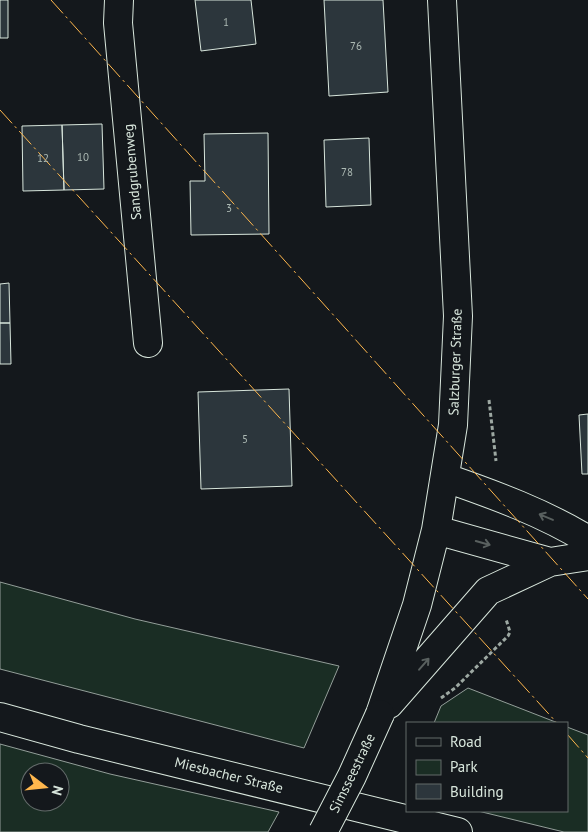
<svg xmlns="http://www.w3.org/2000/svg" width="588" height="832" font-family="'PT Sans',sans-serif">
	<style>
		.green { fill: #1a2d24; stroke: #939e99; fill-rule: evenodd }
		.building { fill: #2c363c; stroke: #d8e6dc }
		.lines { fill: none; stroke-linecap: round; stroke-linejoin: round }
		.street-casing { stroke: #d8e6dc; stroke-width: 30 }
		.secondary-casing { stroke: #d8e6dc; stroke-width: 30 }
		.path { stroke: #9da8a2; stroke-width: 3; stroke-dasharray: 4 2.5; stroke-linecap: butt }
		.street { stroke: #14181c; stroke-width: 28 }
		.secondary { stroke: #14181c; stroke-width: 28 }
		.secondary-bridge-casing { stroke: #d8e6dc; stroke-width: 30; stroke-linecap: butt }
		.secondary-bridge { stroke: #14181c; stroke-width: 28 }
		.power { stroke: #ffb74d; stroke-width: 1; stroke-dasharray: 18 4 2.5 4; stroke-linecap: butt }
		.oneway { stroke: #59605f }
		.labels { text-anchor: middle; stroke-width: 4; stroke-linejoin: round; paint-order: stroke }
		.number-label { font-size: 11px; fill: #adbab4 }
		.street-label { font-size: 14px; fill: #d8e6dc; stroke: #14181c }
	</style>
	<rect width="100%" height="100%" fill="#14181c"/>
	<path class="green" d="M0 582 135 619 339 666 304 748 0 669Z
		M468 688 558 723H434L441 706Z
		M567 727 588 735V832H564L478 811H567Z
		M0 744 110 774 279 812 268 832H0ZM30 772H60V802H30Z"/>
	<path class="building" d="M0 0H8V38H0Z
		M195 0H251L256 44 201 51Z
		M324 0H383L388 92 329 96Z
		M102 124 104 189 64 190 62 125Z
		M62 125 64 190 23 191 22 126Z
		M268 133 269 234 191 235 190 181H205L204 134Z
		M369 138 371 205 326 207 324 140Z
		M9 283 10 323H0V284Z
		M0 323H10L11 364H0Z
		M289 389 292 486 201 489 198 392Z
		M588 414V474H582L579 415Z"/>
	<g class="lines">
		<g class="street-casing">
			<path id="street" d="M119 0 118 23 148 343"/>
		</g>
		<g class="secondary-casing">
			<path id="secondary" d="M446 478C495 495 544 513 588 540
				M436 530 550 562 588 556
				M389 704 488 591 550 562
				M380 714 417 605 436 530 453 425 458 316 442 0
				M0 717 79 739 458 832"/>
		</g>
		<path class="path" d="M489 400 496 461
			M441 698 455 688 508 636 510 632 506 619"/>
		<use href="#street" class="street"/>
		<use href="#secondary" class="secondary"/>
		<g class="secondary-bridge-casing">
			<path id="secondary-bridge" d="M323 832 352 776 380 714"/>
		</g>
		<use href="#secondary-bridge" class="secondary-bridge"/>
		<path class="power" d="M51 0 588 599
			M0 110 557 723
			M567 734 588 758"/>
	</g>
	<defs><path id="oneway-shaft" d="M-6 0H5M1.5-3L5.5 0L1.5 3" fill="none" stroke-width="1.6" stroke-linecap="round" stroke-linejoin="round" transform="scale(1.25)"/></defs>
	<g class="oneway">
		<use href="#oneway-shaft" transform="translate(546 517) rotate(-157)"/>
		<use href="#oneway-shaft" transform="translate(483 543) rotate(16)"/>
		<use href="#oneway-shaft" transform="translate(424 664) rotate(-49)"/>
	</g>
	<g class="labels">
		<g class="number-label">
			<text x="226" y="26">1</text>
			<text x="356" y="50">76</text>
			<text x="83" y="161">10</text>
			<text x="43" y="162">12</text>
			<text x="347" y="176">78</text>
			<text x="229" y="212">3</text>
			<text x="245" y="443">5</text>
		</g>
		<g class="street-label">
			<text transform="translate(132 172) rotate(-95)" y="5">Sandgrubenweg</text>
			<text transform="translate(455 362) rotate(-88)" y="5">Salzburger Straße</text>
			<text transform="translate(352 773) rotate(-64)" y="5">Simsseestraße</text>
			<text transform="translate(229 775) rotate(14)" y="5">Miesbacher Straße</text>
		</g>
	</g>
	<rect x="406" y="722" width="162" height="90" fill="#14181c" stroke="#626a69"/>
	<rect x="416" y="738" width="25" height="8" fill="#14181c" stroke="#626a69"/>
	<text x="450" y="747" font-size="15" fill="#d8e6dc">Road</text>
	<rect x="416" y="760" width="25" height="15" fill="#1a2d24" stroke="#626a69"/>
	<text x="450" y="772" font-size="15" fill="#d8e6dc">Park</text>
	<rect x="416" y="784" width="25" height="15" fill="#2c363c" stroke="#626a69"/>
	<text x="450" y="797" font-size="15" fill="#d8e6dc">Building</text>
	<g transform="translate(45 787) rotate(106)"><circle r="24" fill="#14181c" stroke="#626a69"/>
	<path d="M0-4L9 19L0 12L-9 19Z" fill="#ffb74d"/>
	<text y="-8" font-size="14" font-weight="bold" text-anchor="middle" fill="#d8e6dc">N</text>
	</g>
</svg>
